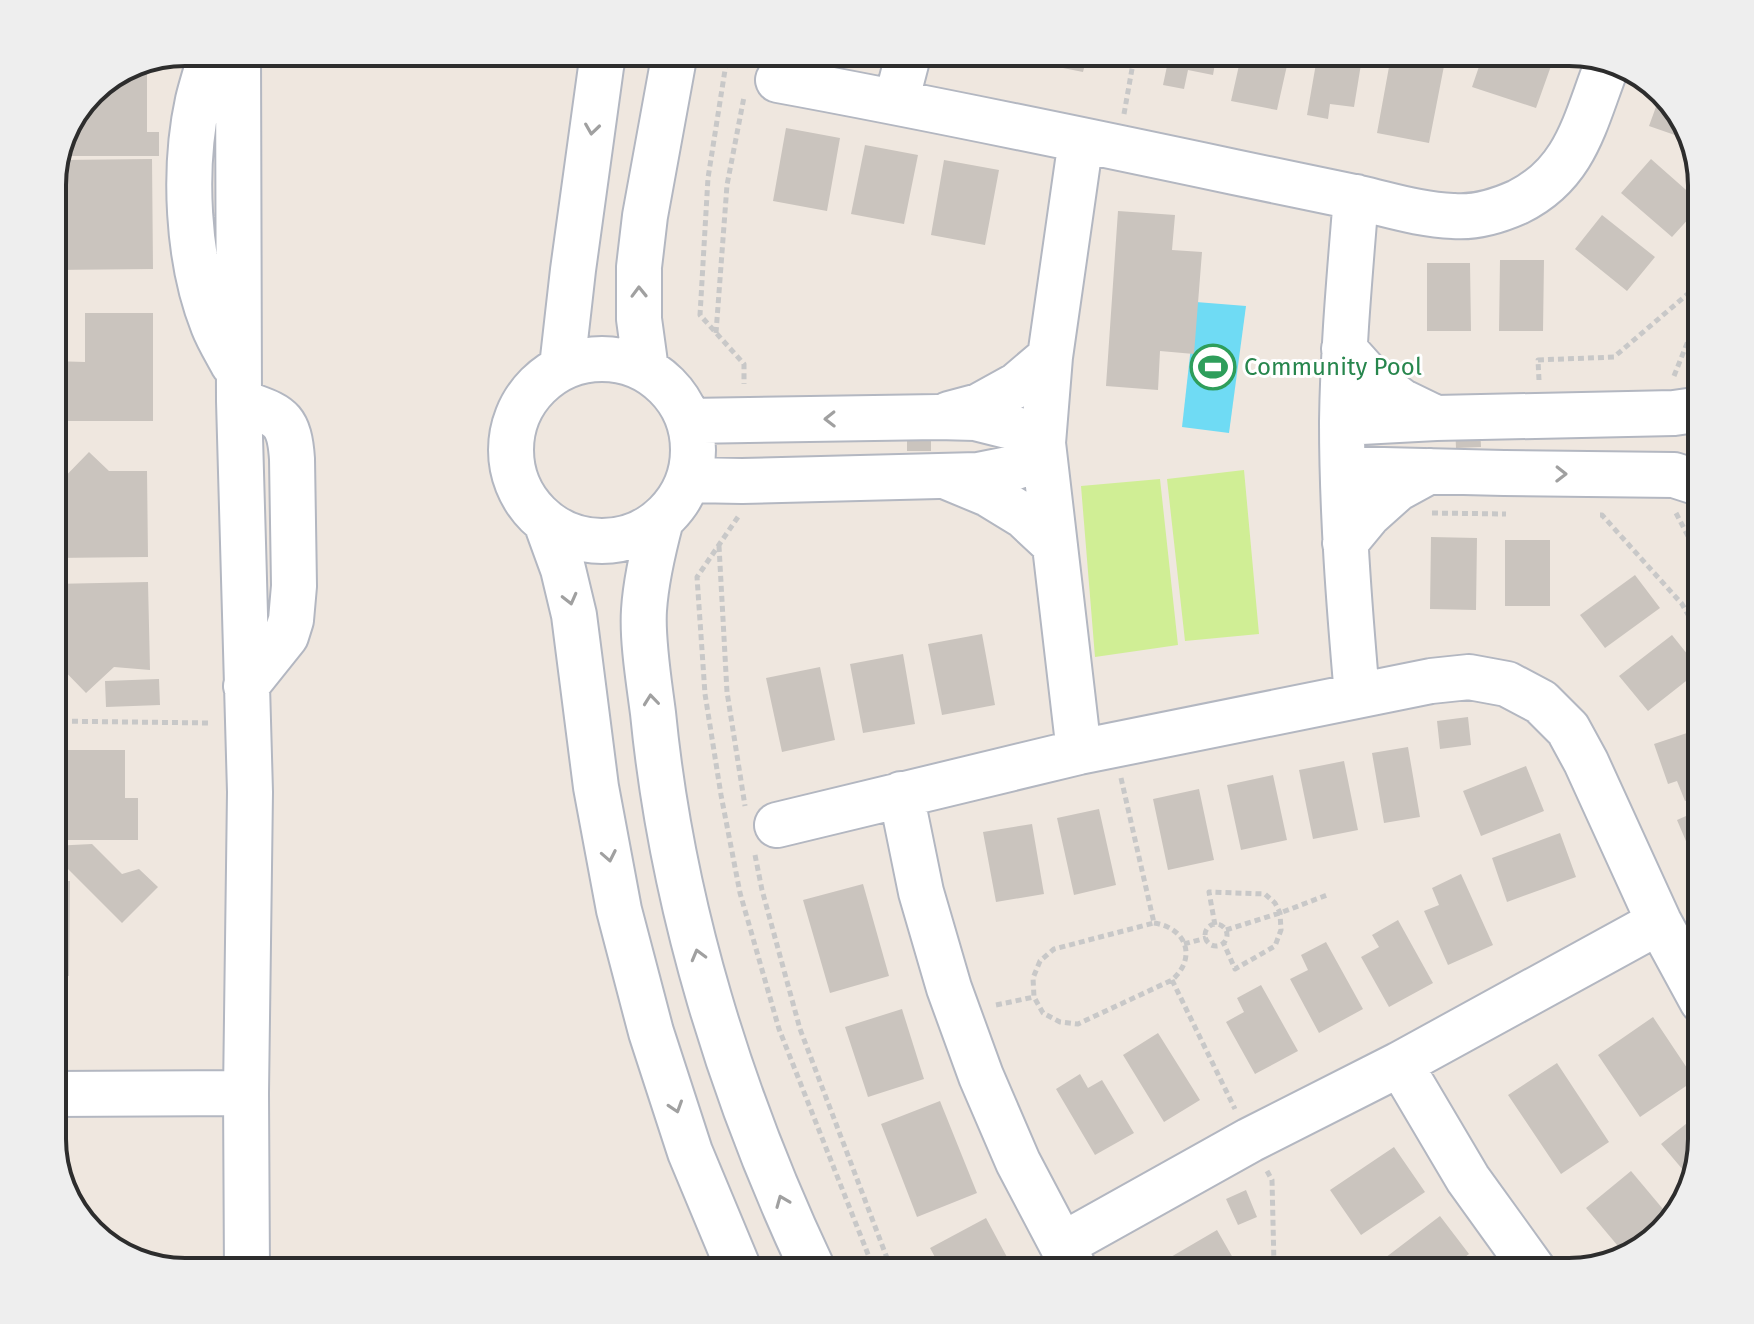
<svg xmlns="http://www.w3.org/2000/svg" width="1754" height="1324" font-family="'Fira Sans',sans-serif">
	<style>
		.pitch { fill: #d0ee95 }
		.water { fill: #6fdbf4 }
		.building { fill: #cac4be }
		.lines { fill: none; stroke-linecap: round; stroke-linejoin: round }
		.minor-casing { stroke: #b3b7c1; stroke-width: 48 }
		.path { stroke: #c8c8c8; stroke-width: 5; stroke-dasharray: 6 4; stroke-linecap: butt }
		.minor { stroke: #fff; stroke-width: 44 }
		.oneway { stroke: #a0a0a0 }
		.labels { text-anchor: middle; stroke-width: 6; stroke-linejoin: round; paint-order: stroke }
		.leisure-label { font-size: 24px; fill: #27864d; stroke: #fff; text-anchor: start }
		.rim { fill: none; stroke: #2d2d2d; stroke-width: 4 }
	</style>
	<rect width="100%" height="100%" fill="#efe7df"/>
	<path class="pitch" d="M1244 470 1259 634 1185 641 1167 479Z
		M1160 479 1178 645 1095 657 1081 486Z"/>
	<path class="water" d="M1196 302 1246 306 1229 433 1182 427Z"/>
	<path class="building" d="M987 52H1036L1033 63Z
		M1067 52H1088L1083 72 1063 68Z
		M1170 52H1217L1213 75 1188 70 1184 89 1163 85Z
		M1242 52H1290L1277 110 1231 101Z
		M1318 52H1363L1354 107 1330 104 1328 119 1307 115Z
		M1484 52H1512L1551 66 1536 108 1472 87Z
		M1391 56 1444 66 1429 143 1377 133Z
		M147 67V132H159V156H62L97 85Z
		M1661 93 1688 126 1692 141 1649 126Z
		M786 128 840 138 827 211 773 201Z
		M865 145 918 155 904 224 851 214Z
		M152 159 153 269 52 270V229H60V160Z
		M1651 159 1702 204 1672 237 1621 193Z
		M944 160 999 170 985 245 931 235Z
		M1118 211 1175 215 1172 250 1202 252 1194 354 1160 351 1158 390 1106 386Z
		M1602 215 1655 257 1627 291 1575 249Z
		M1500 260H1544L1543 331H1499Z
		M1427 263H1470L1471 331H1427Z
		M85 313H153V421H52V361L85 362Z
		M1480 423 1481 447 1456 448 1455 424Z
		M907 427H931V451H907Z
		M89 452 109 471H147L148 557 52 558 54 488Z
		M1431 537 1477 538 1476 610 1430 609Z
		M1505 540H1550V606H1505Z
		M1635 575 1660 608 1605 648 1580 615Z
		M148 582 150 670 114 667 86 693 52 658V584Z
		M982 634 995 705 942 715 928 644Z
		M1672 635 1700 670 1648 711 1619 676Z
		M903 654 915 724 863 733 850 664Z
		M820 667 835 740 782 752 766 678Z
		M159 679 160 705 106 707 105 681Z
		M1468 717 1471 745 1440 749 1437 721Z
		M1702 728V773L1696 775 1702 795 1685 801 1677 781 1668 784 1654 744Z
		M1408 747 1420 817 1384 823 1372 753Z
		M52 750H125V798H138V840H52Z
		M1344 761 1358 830 1313 839 1299 770Z
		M1526 766 1544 811 1481 836 1463 791Z
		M1273 775 1287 840 1241 850 1227 785Z
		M1199 789 1214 860 1168 870 1153 799Z
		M1099 809 1116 885 1074 895 1057 818Z
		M1702 809V856L1694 860 1677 820Z
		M1032 824 1044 894 996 902 983 832Z
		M1560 833 1576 877 1507 902 1492 858Z
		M92 844 122 874 139 869 158 887 122 923 52 853V846Z
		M1461 874 1493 945 1448 965 1424 911 1439 905 1432 888Z
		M52 881H70L69 976 52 975Z
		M863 884 889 976 830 993 803 900Z
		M1398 920 1433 983 1389 1007 1361 957 1379 947 1372 935Z
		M1326 942 1363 1009 1319 1033 1290 979 1308 970 1301 955Z
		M1261 985 1298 1051 1255 1074 1226 1022 1244 1012 1237 998Z
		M902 1009 924 1079 868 1097 845 1027Z
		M1653 1017 1695 1080 1640 1117 1598 1055Z
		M1158 1033 1200 1100 1164 1122 1123 1055Z
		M1557 1063 1609 1142 1561 1174 1508 1095Z
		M1080 1074 1088 1088 1102 1080 1134 1133 1095 1155 1056 1089Z
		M940 1101 977 1193 917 1217 881 1124Z
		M1702 1111V1139L1689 1177 1661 1144Z
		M1394 1147 1425 1192 1361 1235 1330 1190Z
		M1631 1171 1673 1221 1628 1258 1586 1208Z
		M1246 1190 1257 1217 1238 1225 1226 1199Z
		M1440 1216 1469 1254 1445 1272H1389L1381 1261Z
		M986 1218 1015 1272H943L930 1248Z
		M1217 1230 1241 1272H1154L1152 1268Z"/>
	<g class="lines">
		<g class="minor-casing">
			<path id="minor" d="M212 52C207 68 202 84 198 100 183 168 187 260 213 325 218 338 226 351 233 364
				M238 52 239 401 250 792 246 1093 247 1272
				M778 80C931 108 1083 140 1234 172 1276 181 1317 189 1359 198 1390 205 1421 215 1453 216 1475 218 1498 211 1518 202 1577 173 1585 120 1607 65
				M896 102 909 52
				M1356 197C1350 272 1343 347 1342 422 1342 513 1349 604 1357 695
				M1344 349 1370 378 1401 401 1436 418
				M511 450a91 91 0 1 1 182 0a91 91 0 1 1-182 0Z
				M562 367 573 270 601 67 604 52
				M646 370 639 319V267L645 216 675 52
				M239 401C276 416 289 413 292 459L294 586 291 620 286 636 246 686
				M949 414 979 406 1017 385 1050 357
				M689 421 938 417 975 418 1011 427 1043 443
				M1342 423 1436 418 1674 413 1702 409
				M1343 469 1504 473 1674 475 1702 484
				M947 477 988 494 1024 516 1055 545
				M689 480 742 481 978 475 1013 468 1044 457
				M661 520C653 550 646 579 644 610 642 640 649 682 653 713 672 906 731 1097 814 1272
				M547 525 563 569 574 615 596 787 619 910 651 1032 690 1152 740 1272
				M1345 543 1369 514 1397 489 1430 471
				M1079 752 1043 443 1050 357 1081 140
				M901 794 921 892 949 988 981 1076 1018 1162 1076 1272
				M777 825 1079 752 1431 681 1469 677 1507 684 1541 702 1568 729 1586 762 1659 922 1702 1001
				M1400 1064 1468 1179 1535 1272
				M52 1094 246 1093
				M1062 1245 1250 1140 1400 1064 1659 922"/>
		</g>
		<path class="path" d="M729 52 725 70 708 178 700 315 744 364V384
			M1124 114 1135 52
			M716 333 727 185 744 97
			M1674 376 1702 306
			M1539 380 1538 360 1614 357 1697 286 1702 269
			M1432 513 1506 514
			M1676 513 1702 563
			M1600 515H1602L1682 604 1702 639
			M738 517 697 577 705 694 721 795 740 893 779 1029 875 1272
			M719 546 727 692 745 806
			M52 721 211 723
			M1121 778 1154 923
			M755 855 762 890 800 1029 887 1258 895 1272
			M1154 923C1187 928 1197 958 1172 980L1078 1024 1060 1022 1043 1013 1034 997 1033 978 1040 961 1054 949Z
			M1205 935a11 11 0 1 1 22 0a11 11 0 1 1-22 0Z
			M1215 925 1209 892 1265 894 1275 903 1280 913 1281 930 1275 946 1235 969 1224 944
			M1226 930 1280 913 1327 895
			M1184 944 1206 938
			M1172 980 1235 1109
			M996 1005 1034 997
			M1267 1171 1272 1180 1274 1265 1277 1272"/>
		<use href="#minor" class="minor"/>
	</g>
	<defs><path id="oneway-chevron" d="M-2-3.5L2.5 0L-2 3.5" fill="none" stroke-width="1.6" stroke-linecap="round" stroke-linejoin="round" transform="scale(2)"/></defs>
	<g class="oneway">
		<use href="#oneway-chevron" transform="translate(592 129) rotate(98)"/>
		<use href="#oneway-chevron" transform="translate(639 292) rotate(-91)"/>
		<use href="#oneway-chevron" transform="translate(830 419) rotate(179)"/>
		<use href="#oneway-chevron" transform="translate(1561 474) rotate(1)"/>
		<use href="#oneway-chevron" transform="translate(570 599) rotate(76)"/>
		<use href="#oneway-chevron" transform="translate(651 700) rotate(-96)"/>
		<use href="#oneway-chevron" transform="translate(609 856) rotate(79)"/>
		<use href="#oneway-chevron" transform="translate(698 955) rotate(-105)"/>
		<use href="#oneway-chevron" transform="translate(676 1107) rotate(72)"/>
		<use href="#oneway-chevron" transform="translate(782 1201) rotate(-112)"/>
	</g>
	<defs>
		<g id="stadium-ring" transform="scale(2.3)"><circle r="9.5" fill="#fff" stroke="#2e9e5b" stroke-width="1.5"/><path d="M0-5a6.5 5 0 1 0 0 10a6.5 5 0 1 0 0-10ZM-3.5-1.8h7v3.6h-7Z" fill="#2e9e5b"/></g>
	</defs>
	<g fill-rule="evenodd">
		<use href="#stadium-ring" x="1213" y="367"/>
	</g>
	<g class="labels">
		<g class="leisure-label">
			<text x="1244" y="375">Community Pool</text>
		</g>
	</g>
	<path d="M0 0H1754V1324H0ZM185 66H1569A119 119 0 0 1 1688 185V1139A119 119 0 0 1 1569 1258H185A119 119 0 0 1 66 1139V185A119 119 0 0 1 185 66Z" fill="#eee" fill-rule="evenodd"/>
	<path class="rim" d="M185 66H1569A119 119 0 0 1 1688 185V1139A119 119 0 0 1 1569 1258H185A119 119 0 0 1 66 1139V185A119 119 0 0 1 185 66Z"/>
</svg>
